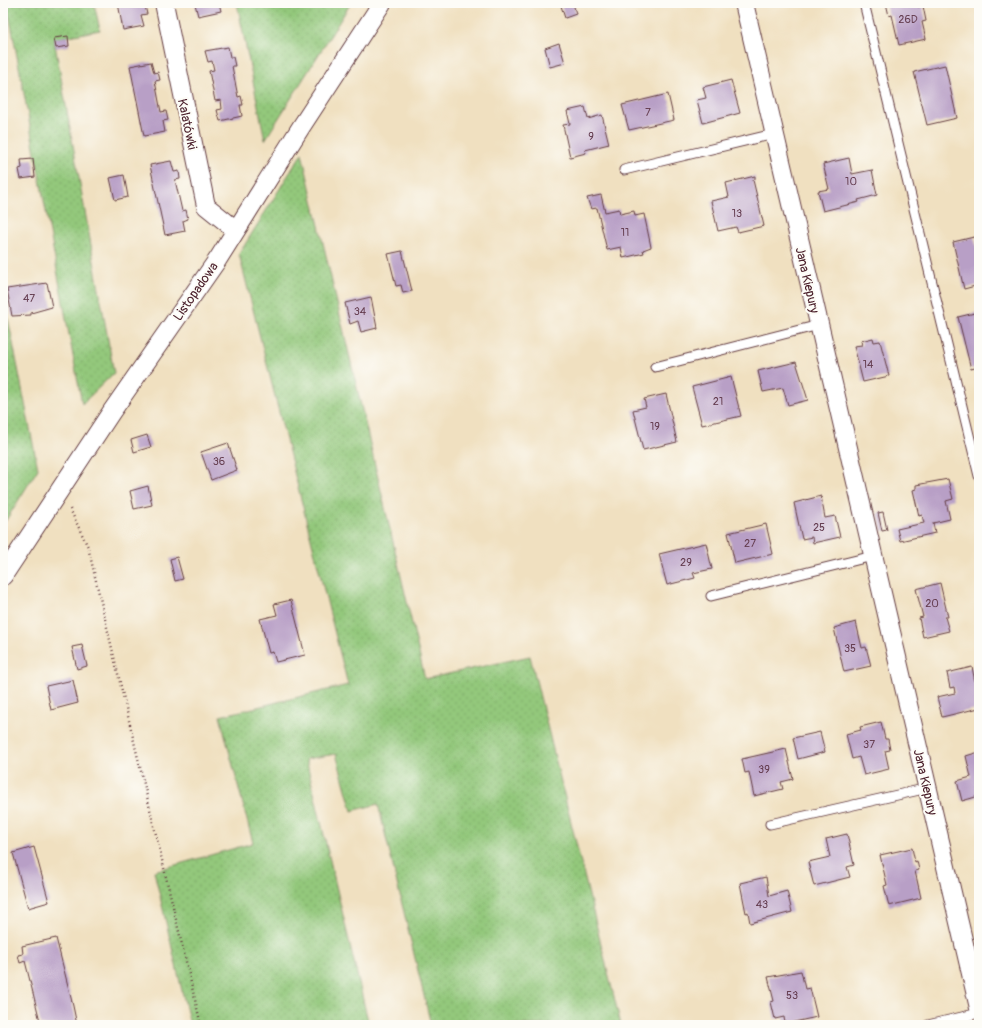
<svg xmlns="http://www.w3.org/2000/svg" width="982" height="1028" font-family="Pangolin,sans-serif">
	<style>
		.grass { fill: url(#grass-dots); stroke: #6e7453 }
		.building { fill: #b89fc6 }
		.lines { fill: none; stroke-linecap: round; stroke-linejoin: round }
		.lane-casing { stroke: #633c41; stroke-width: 11 }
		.street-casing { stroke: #633c41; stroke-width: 20 }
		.path { stroke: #633c41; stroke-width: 2.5; stroke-dasharray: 1 3; stroke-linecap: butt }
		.lane { stroke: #fff; stroke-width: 9 }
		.street { stroke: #fff; stroke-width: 18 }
		.labels { text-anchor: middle; stroke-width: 4; stroke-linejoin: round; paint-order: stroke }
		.number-label { font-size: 11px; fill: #663f52 }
		.street-label { font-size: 13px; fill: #4a1f2b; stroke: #fdfcf7 }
	</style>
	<defs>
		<pattern id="grass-dots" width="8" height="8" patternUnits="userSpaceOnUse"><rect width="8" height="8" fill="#93c87b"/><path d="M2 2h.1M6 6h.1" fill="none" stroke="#80ab6a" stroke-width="1.8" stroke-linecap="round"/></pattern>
	</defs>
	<rect width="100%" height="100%" fill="#fdfcf7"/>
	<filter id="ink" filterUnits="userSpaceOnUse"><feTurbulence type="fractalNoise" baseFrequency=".025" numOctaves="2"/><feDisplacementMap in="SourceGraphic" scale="8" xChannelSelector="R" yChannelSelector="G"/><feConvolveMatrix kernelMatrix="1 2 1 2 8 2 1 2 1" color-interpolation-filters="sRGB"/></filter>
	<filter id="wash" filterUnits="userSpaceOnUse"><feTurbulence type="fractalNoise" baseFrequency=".012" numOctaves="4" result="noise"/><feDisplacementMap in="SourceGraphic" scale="16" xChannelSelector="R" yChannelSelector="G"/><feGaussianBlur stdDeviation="0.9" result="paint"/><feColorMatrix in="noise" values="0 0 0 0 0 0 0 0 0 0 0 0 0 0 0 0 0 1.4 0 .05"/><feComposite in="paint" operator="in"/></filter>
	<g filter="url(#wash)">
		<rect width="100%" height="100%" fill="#f0e0c0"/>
		<path class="grass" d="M7 3H94L100 30 54 39 114 373 82 404Z
			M237 3H351L265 140Z
			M302 153 425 679 530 656 621 1025H431L378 804 352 811 336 754 306 759 369 1025H190L154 871 253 843 220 716 348 685 239 254Z
			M3 293 38 469 3 525Z"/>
		<g id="blocks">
			<path class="building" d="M118 3H139L140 7 145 6 147 14 141 15 144 26 123 30Z
				M200 3H219L221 11 198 16 195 4Z
				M560 3H573L576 14 565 18Z
				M886 3H917L918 7 923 6 926 21 922 22 926 39 899 45 892 15 889 16Z
				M68 36 69 46 56 48 54 38Z
				M559 43 565 63 550 67 545 48Z
				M228 47 230 57H233L235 66H232L238 97 241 96 243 105H240L242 116 220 121 217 110 222 109 221 100 215 101 209 71 214 70 212 61 208 62 205 51Z
				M151 62 154 73 158 72 160 80 155 81 161 112 166 111 168 120 163 121 165 132 144 136 130 66Z
				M945 65 957 118 927 125 914 72Z
				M731 80 740 113 703 123 697 100 706 98 703 87Z
				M668 94 674 120 629 130 622 105Z
				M585 107 588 119 602 115 609 144 585 150 586 153 570 157 563 125 570 124 567 111Z
				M849 158 852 174 872 170 877 195 858 200 859 202 823 211 818 191 829 189 823 164Z
				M33 159 35 177 21 179 19 169 22 168 21 160Z
				M171 161 174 172 179 171 180 179 175 180 182 211 186 210 188 219 183 221 185 231 165 235 150 165Z
				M124 175 128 197 115 200 110 178Z
				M755 176V179L753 180 764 226 738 232 736 227 718 231 711 201 729 197 726 183Z
				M601 195 605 212 619 209 620 214 634 211 635 216 644 214 651 247 643 250 644 253 623 258 621 247 607 250 597 208 591 209 587 198Z
				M974 237 979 255V285L964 289 953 242Z
				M402 251 412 291 403 293 401 285 396 286 388 254Z
				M47 283 52 307 31 313V315L12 316 7 289Z
				M371 297 377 328 361 332 358 321 350 324 345 303Z
				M979 312V367L971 369 958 317Z
				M873 338 874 342 880 341 889 376 863 382 854 346 862 345 861 341Z
				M796 362 808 400 788 405 783 388 763 392 758 371Z
				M731 377 741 416 702 425 692 387Z
				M666 394 677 442 643 450 633 410 646 407 644 399Z
				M147 435 151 447 134 452 131 440Z
				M228 443 237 470 211 480 201 452Z
				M948 479 953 499 946 501 950 519 933 523 935 533 900 541 897 529 924 523 922 515 919 516 913 490 916 489V485Z
				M148 486 152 505 134 509 130 491Z
				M821 496 825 518 835 516 840 537 813 543 812 537 802 539 794 503Z
				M883 512 887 530 882 531 878 513Z
				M766 524 773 554 735 563 728 533Z
				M706 543 712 569 693 573 695 578 667 585 659 554Z
				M177 557 183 579 175 581 170 559Z
				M940 583 948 617H945L949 631 923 637 919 618 923 617 916 589Z
				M291 600 305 655 276 662 273 652 269 653 260 619 277 615 274 604Z
				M856 622 862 648 866 647 871 666 844 672 834 628Z
				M82 645 87 666 77 669 72 647Z
				M972 667 975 682 979 681V708L942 717 937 697 955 693 954 687 950 688 947 673Z
				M73 680 78 703 51 710 46 686Z
				M881 722 885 739H888L890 750 885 751 889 769 864 775 859 757 852 759 846 734 861 730 860 727Z
				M820 732 825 752 798 759 793 738Z
				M786 749 793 779 781 782 783 789 754 796 749 772 745 773 742 759Z
				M979 752V796L962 801 957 781 971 777 966 756Z
				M847 834 854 865 847 867 850 877 814 886 808 862 830 857 826 839Z
				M34 847 49 902 28 908 13 853Z
				M912 848 915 862 917 861 919 870 915 871 921 898 889 906 884 886 887 885 880 855Z
				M766 877 769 896 787 891 792 912 750 923 748 912 746 913 740 883Z
				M56 938 73 1006 77 1025H41L25 961 20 963 18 955 23 954 22 946Z
				M801 971 805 989 810 988 817 1017 785 1024 784 1017 775 1019 771 1002 774 1001 768 977Z"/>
		</g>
	</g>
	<g filter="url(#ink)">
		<use href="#blocks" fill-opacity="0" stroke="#633c41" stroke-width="1"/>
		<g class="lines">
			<g class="lane-casing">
				<path id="lane" d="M864 3 979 476
					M624 170 774 134
					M655 367 819 325
					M711 596 873 556
					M770 824 928 788
					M928 1025 979 1013"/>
			</g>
			<g class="street-casing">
				<path id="street" d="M164 3 206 206 236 230
					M744 3 979 1008
					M3 576 112 411 218 259 301 127 382 3"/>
			</g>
			<path class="path" d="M70 509 88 547 201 1025"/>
			<use href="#lane" class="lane"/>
			<use href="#street" class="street"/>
		</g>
	</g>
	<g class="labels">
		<g class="number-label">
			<text x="908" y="23">26D</text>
			<text x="648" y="116">7</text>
			<text x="591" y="140">9</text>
			<text x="851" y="185">10</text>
			<text x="737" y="217">13</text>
			<text x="625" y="236">11</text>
			<text x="29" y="302">47</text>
			<text x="360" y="315">34</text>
			<text x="868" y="368">14</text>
			<text x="718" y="405">21</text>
			<text x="655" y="430">19</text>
			<text x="219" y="465">36</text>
			<text x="819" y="531">25</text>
			<text x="750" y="547">27</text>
			<text x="686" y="566">29</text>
			<text x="932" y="607">20</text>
			<text x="850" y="652">35</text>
			<text x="869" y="748">37</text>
			<text x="764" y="773">39</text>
			<text x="762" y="908">43</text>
			<text x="792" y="999">53</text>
		</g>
		<g class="street-label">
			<text transform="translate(188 124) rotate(78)" y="5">Kalatówki</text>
			<text transform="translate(808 280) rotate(77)" y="5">Jana Kiepury</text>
			<text transform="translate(195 291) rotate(-55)" y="5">Listopadowa</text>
			<text transform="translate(926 782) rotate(77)" y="5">Jana Kiepury</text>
		</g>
	</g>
	<rect width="982" height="1028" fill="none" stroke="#fdfcf7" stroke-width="16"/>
</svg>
